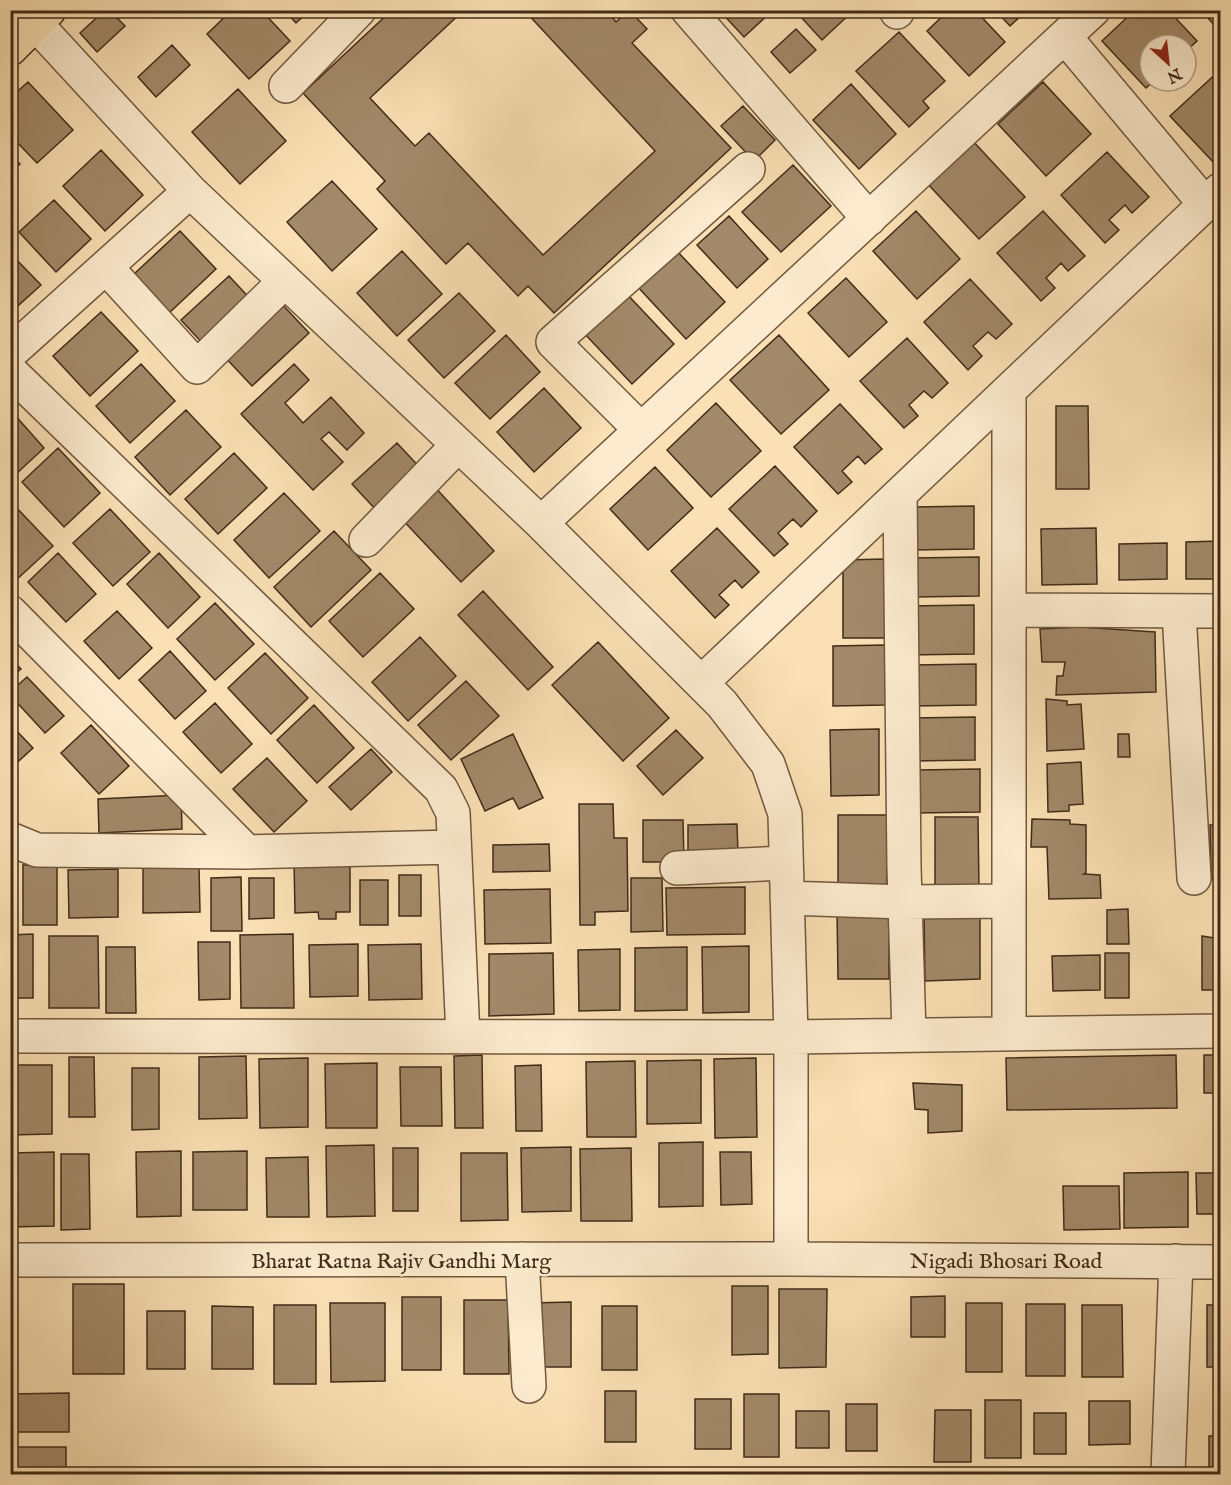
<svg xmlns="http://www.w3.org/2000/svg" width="1231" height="1485" font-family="'IM FELL English',serif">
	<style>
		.building { fill: #a28969; stroke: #422b17; stroke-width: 1.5 }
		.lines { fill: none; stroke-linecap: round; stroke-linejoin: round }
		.minor-casing { stroke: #70583e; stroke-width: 36 }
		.major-casing { stroke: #422b17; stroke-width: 36 }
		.minor { stroke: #fcebce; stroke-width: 33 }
		.major { stroke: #fae0b4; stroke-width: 33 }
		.labels { text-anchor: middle; stroke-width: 5; stroke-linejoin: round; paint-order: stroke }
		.street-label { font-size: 22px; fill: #422b17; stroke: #fcebce }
	</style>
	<rect width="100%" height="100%" fill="#fae0b4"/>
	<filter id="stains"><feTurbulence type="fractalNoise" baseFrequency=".00333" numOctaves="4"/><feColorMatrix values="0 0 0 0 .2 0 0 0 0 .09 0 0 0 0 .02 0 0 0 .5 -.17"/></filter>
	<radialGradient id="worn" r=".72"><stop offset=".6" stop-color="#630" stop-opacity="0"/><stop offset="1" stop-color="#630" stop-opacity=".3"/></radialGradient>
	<path class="building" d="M105 10H109L125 26 97 52 80 33Z
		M232 10H261L290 41 249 79 207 34Z
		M284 10H310L296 23Z
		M392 10H464L370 98 415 146 429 133 543 255 655 151 524 10H606L616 22 629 10 647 29 632 43 731 148 554 313 528 286 518 296 468 243 446 264 377 189 385 181 303 93Z
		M719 10H773L744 37Z
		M803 10H854L822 40 799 15Z
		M949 10H975L1005 42 969 76 927 31Z
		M995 10H1027L1010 26Z
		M1135 10H1168L1197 41 1186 51V45H1150V81H1154L1146 88 1102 41Z
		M1201 10H1220V19L1214 25Z
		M796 29 816 50 790 73 771 52Z
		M899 32 945 81 923 101 929 108 909 127 856 71Z
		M172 45 190 65 156 97 138 77Z
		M1220 70V155L1213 162 1170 116Z
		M28 82 73 130 37 163 10 135V98Z
		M1043 82 1091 134 1046 176 998 124Z
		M851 84 896 134 859 169 813 120Z
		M238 89 286 141 240 184 192 132Z
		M743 106 775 140 754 161 721 126Z
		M971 139 1025 197 979 239 926 182Z
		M101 150 143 195 105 231 63 186Z
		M1107 152 1149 197 1132 213 1125 205 1109 220 1119 230 1105 243 1061 195Z
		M10 153 20 164 10 173Z
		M793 165 831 206 781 252 742 212Z
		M332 181 377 229 332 271 287 222Z
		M54 200 91 239 56 272 19 232Z
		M916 211 960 259 917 299 873 251Z
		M1043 211 1085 256 1068 271 1061 263 1046 278 1055 288 1041 301 997 253Z
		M729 216 768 259 737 288 697 245Z
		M180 231 216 269 168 314 133 275Z
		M676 250 725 302 686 339 637 286Z
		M402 251 442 294 397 336 357 293Z
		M10 253 41 285 10 313Z
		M229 276 255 304 207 348 181 320Z
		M846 278 887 322 849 357 808 313Z
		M970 279 1012 324 996 339 988 332 973 346 982 356 968 370 924 322Z
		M625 292 674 344 632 384 582 331Z
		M459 293 495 331 444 378 408 340Z
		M279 301 309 333 252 386 222 354Z
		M101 312 138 351 90 396 53 356Z
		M506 335 540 372 490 419 455 383Z
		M779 335 829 390 781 434 730 380Z
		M907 338 948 383 932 398 924 391 909 405 918 416 904 428 860 381Z
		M141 364 175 401 130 443 96 406Z
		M294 364 309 380 285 403 303 423 331 397 364 433 347 450 329 432 321 439 343 462 313 490 241 414Z
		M544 388 581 428 534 472 497 432Z
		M716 403 761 451 711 497 667 450Z
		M840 404 882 449 865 464 858 456 842 471 852 482 838 494 794 447Z
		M1056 406H1088L1089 489H1056Z
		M186 410 221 447 170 495 135 457Z
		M13 413 44 448 16 474 10 469V415Z
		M397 443 423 471 378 512 352 484Z
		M58 448 100 493 64 527 22 482Z
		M234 453 267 488 218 534 185 499Z
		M775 466 817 511 801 527 793 519 778 533 788 544 774 556 729 509Z
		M655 467 693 508 648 550 610 509Z
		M431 483 494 551 461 582 398 515Z
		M284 493 320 531 269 578 234 540Z
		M11 502 53 546 15 581 10 576Z
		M974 506V549L913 550V507Z
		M110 509 150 552 113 586 73 543Z
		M717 528 759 572 742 588 735 580 719 595 729 605 715 618 671 571Z
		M1096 528 1097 584 1042 585 1041 529Z
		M334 531 371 570 311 627 274 587Z
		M1220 541V579H1186V542Z
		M1167 543V579L1119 580V544Z
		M58 553 96 594 66 622 28 582Z
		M159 553 200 597 168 628 127 584Z
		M979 557V596L914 597 913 558Z
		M884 559 885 638H843V560Z
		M380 573 414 609 363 657 329 621Z
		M483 591 553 667 528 690 458 615Z
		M215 603 254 644 215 680 177 639Z
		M974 605V654L907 655V606Z
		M117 611 152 648 119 679 84 641Z
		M1080 627 1155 632 1156 692 1056 695 1057 676H1063L1065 662H1042L1040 629Z
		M420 637 456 676 408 721 372 682Z
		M598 642 669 718 623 761 552 685Z
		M885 645 886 705 833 706V646Z
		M170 651 206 691 175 719 139 680Z
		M265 653 308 698 271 734 228 688Z
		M10 658 21 669 10 678Z
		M976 664V705L914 706 913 665Z
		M27 677 64 716 45 733 10 695V692Z
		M466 681 499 716 451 760 418 725Z
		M1046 699 1067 701V705L1081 704 1084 749 1047 751Z
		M215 703 252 744 221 773 183 732Z
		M314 705 354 748 317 783 277 740Z
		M975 717V760L913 761V718Z
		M10 724 33 748 10 769Z
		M91 725 129 766 99 794 61 753Z
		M879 729V795L831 796 830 730Z
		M676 730 703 758 663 795 637 766Z
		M513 734 543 798 519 809 513 798 485 811 461 759Z
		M1118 734H1129L1130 757H1118Z
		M371 749 392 772 351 810 329 787Z
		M267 758 307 801 274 832 233 789Z
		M1081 762 1083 804 1069 805V811L1048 812 1047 764Z
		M980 769V812L916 813V770Z
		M1220 769V816H1216L1214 770Z
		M181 795 182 829 99 833 98 799Z
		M579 804H613L614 838H627L628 911 595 912V925H580Z
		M838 815H887V887L838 888Z
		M935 817H978L979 888 935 889Z
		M1032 819 1070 820V824L1086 825V873L1084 874 1100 875 1101 898 1049 899 1047 847H1031Z
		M643 820H683L684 862H643Z
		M737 824 738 853 688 854V825Z
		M1210 825H1220V879H1211Z
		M549 844 550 871 493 872V845Z
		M350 858V912H336V919H319L318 912 295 913 294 859Z
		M23 865H57V925H23Z
		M199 867 200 912 143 913V868Z
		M118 869V917L69 918 68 870Z
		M399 875H421V916H399Z
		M241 877 242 931H211V878Z
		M249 878H274V918L249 919Z
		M631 878H662L663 931 631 932Z
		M360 880H388V925H360Z
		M745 887V934L667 935 666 888Z
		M550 889 551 943 485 944 484 890Z
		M1128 909 1129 944H1107V910Z
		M837 910H889V979H838Z
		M980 913V979L925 981 924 914Z
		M33 934V998H10V935Z
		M293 934 294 1008H241L240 935Z
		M49 936H98L99 1008H49Z
		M1202 936 1220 939V990H1202Z
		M198 942H230V999L199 1000Z
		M358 944V996L310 997 309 945Z
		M421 944 422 999 369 1000 368 945Z
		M749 946V1012L703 1013 702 947Z
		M106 947H135L136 1013H106Z
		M687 947V1010L635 1011V948Z
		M620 949V1010L579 1011 578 950Z
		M553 953 554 1014 489 1016V954Z
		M1105 953H1129V998H1105Z
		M1100 955V990L1053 991 1052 956Z
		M482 1055 483 1128H455L454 1056Z
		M1176 1055 1177 1108 1007 1110 1006 1058Z
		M1204 1055H1220V1093H1204Z
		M246 1056 247 1118 199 1119V1057Z
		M69 1057H94L95 1117H69Z
		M308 1058V1127L260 1128 259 1059Z
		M756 1058 757 1137 715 1138 714 1059Z
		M701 1060V1123L647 1124V1061Z
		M635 1061 636 1137H587L586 1062Z
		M377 1063V1128H326L325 1064Z
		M10 1065H52V1134L10 1135Z
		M541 1065 542 1131H516L515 1066Z
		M400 1067H441L442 1126H401Z
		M132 1068H159V1129L132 1130Z
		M913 1083 962 1085V1131L928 1133V1110L915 1109Z
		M703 1142V1206L659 1207V1143Z
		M374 1145 375 1216 327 1217 326 1146Z
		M571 1147V1211L522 1212 521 1148Z
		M393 1148H418V1211H393Z
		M631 1148 632 1221H581L580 1149Z
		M181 1151V1216L137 1217 136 1152Z
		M247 1151V1210H193V1152Z
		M54 1152V1226L10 1227V1153Z
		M720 1152H751L752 1204 721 1205Z
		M461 1153H507L508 1220 461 1221Z
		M61 1154H89L90 1229 61 1230Z
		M308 1157 309 1217H267L266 1158Z
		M1188 1172V1227L1124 1228V1173Z
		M1196 1173H1220V1214H1197Z
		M1063 1186H1119L1120 1229 1064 1230Z
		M73 1284H124V1374H73Z
		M732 1286H768V1354L732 1355Z
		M779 1289H827L826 1367 779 1368Z
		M945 1296V1337H911V1297Z
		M402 1297H441V1370H402Z
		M464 1300H508L509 1374H464Z
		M571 1302V1367H532L531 1303Z
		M330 1303H385V1381L331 1382Z
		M966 1303H1002V1372H966Z
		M1026 1304H1065V1376H1026Z
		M274 1305H316V1384H274Z
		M1082 1305H1122L1123 1377H1082Z
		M1207 1305H1220V1367H1207Z
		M212 1306 253 1307V1369H212Z
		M602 1306H637V1370H602Z
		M147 1311H185V1369H147Z
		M605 1391H636V1442H605Z
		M69 1393V1432H10V1394Z
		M744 1394H779V1457H744Z
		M695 1399H731V1449H695Z
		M985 1400H1021V1458H985Z
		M1089 1401H1130V1444L1089 1445Z
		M846 1404H877V1451H846Z
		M935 1410H971V1462H934Z
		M796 1411H829V1448H796Z
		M1034 1413H1066V1454H1034Z
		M1209 1436H1220V1471H1209Z
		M10 1447H66V1474H10Z"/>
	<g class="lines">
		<g class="minor-casing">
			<path id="minor" d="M23 10 190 191 541 523 722 704 768 764 785 814 791 1037V1259
				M688 10 869 219
				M896 10 897 12
				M1065 37 1205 204
				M286 86 359 10
				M106 267 197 367 285 281
				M10 353 190 191
				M10 371 441 789 453 813 463 1037
				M1009 391V1034
				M641 430 553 342 748 169
				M900 494 904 867 909 1035
				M541 523 1093 10
				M366 540 458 445
				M1010 610 1220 611
				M10 612 247 852
				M1179 612 1194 878
				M701 683 1220 190
				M10 839 37 850 247 852 454 847
				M677 868 786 863
				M787 898 905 902 1009 901
				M10 1036 791 1037 1220 1031
				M522 1259 529 1386
				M10 1260 791 1259 1220 1262
				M1168 1474 1176 1261"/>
		</g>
		<g class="major-casing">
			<path id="major" d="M10 49 49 10"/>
		</g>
		<use href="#minor" class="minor"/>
		<use href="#major" class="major"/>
	</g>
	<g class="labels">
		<g class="street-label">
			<text x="401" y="1268">Bharat Ratna Rajiv Gandhi Marg</text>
			<text x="1006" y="1268">Nigadi Bhosari Road</text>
		</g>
	</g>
	<rect width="1231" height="1485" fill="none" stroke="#fae0b4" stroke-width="36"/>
	<rect x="12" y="12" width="1207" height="1461" fill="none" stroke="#422b17" stroke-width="3"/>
	<rect x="18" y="18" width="1195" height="1449" fill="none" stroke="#422b17" stroke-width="1.5"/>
	<g transform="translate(1168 63) rotate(153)"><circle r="28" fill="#fcebce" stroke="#b29e85" stroke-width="1.5"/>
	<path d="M0-4.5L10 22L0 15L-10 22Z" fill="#8f2418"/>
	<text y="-9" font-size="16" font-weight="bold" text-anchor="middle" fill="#422b17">N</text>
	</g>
	<rect width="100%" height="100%" filter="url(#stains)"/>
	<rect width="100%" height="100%" fill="url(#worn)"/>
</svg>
